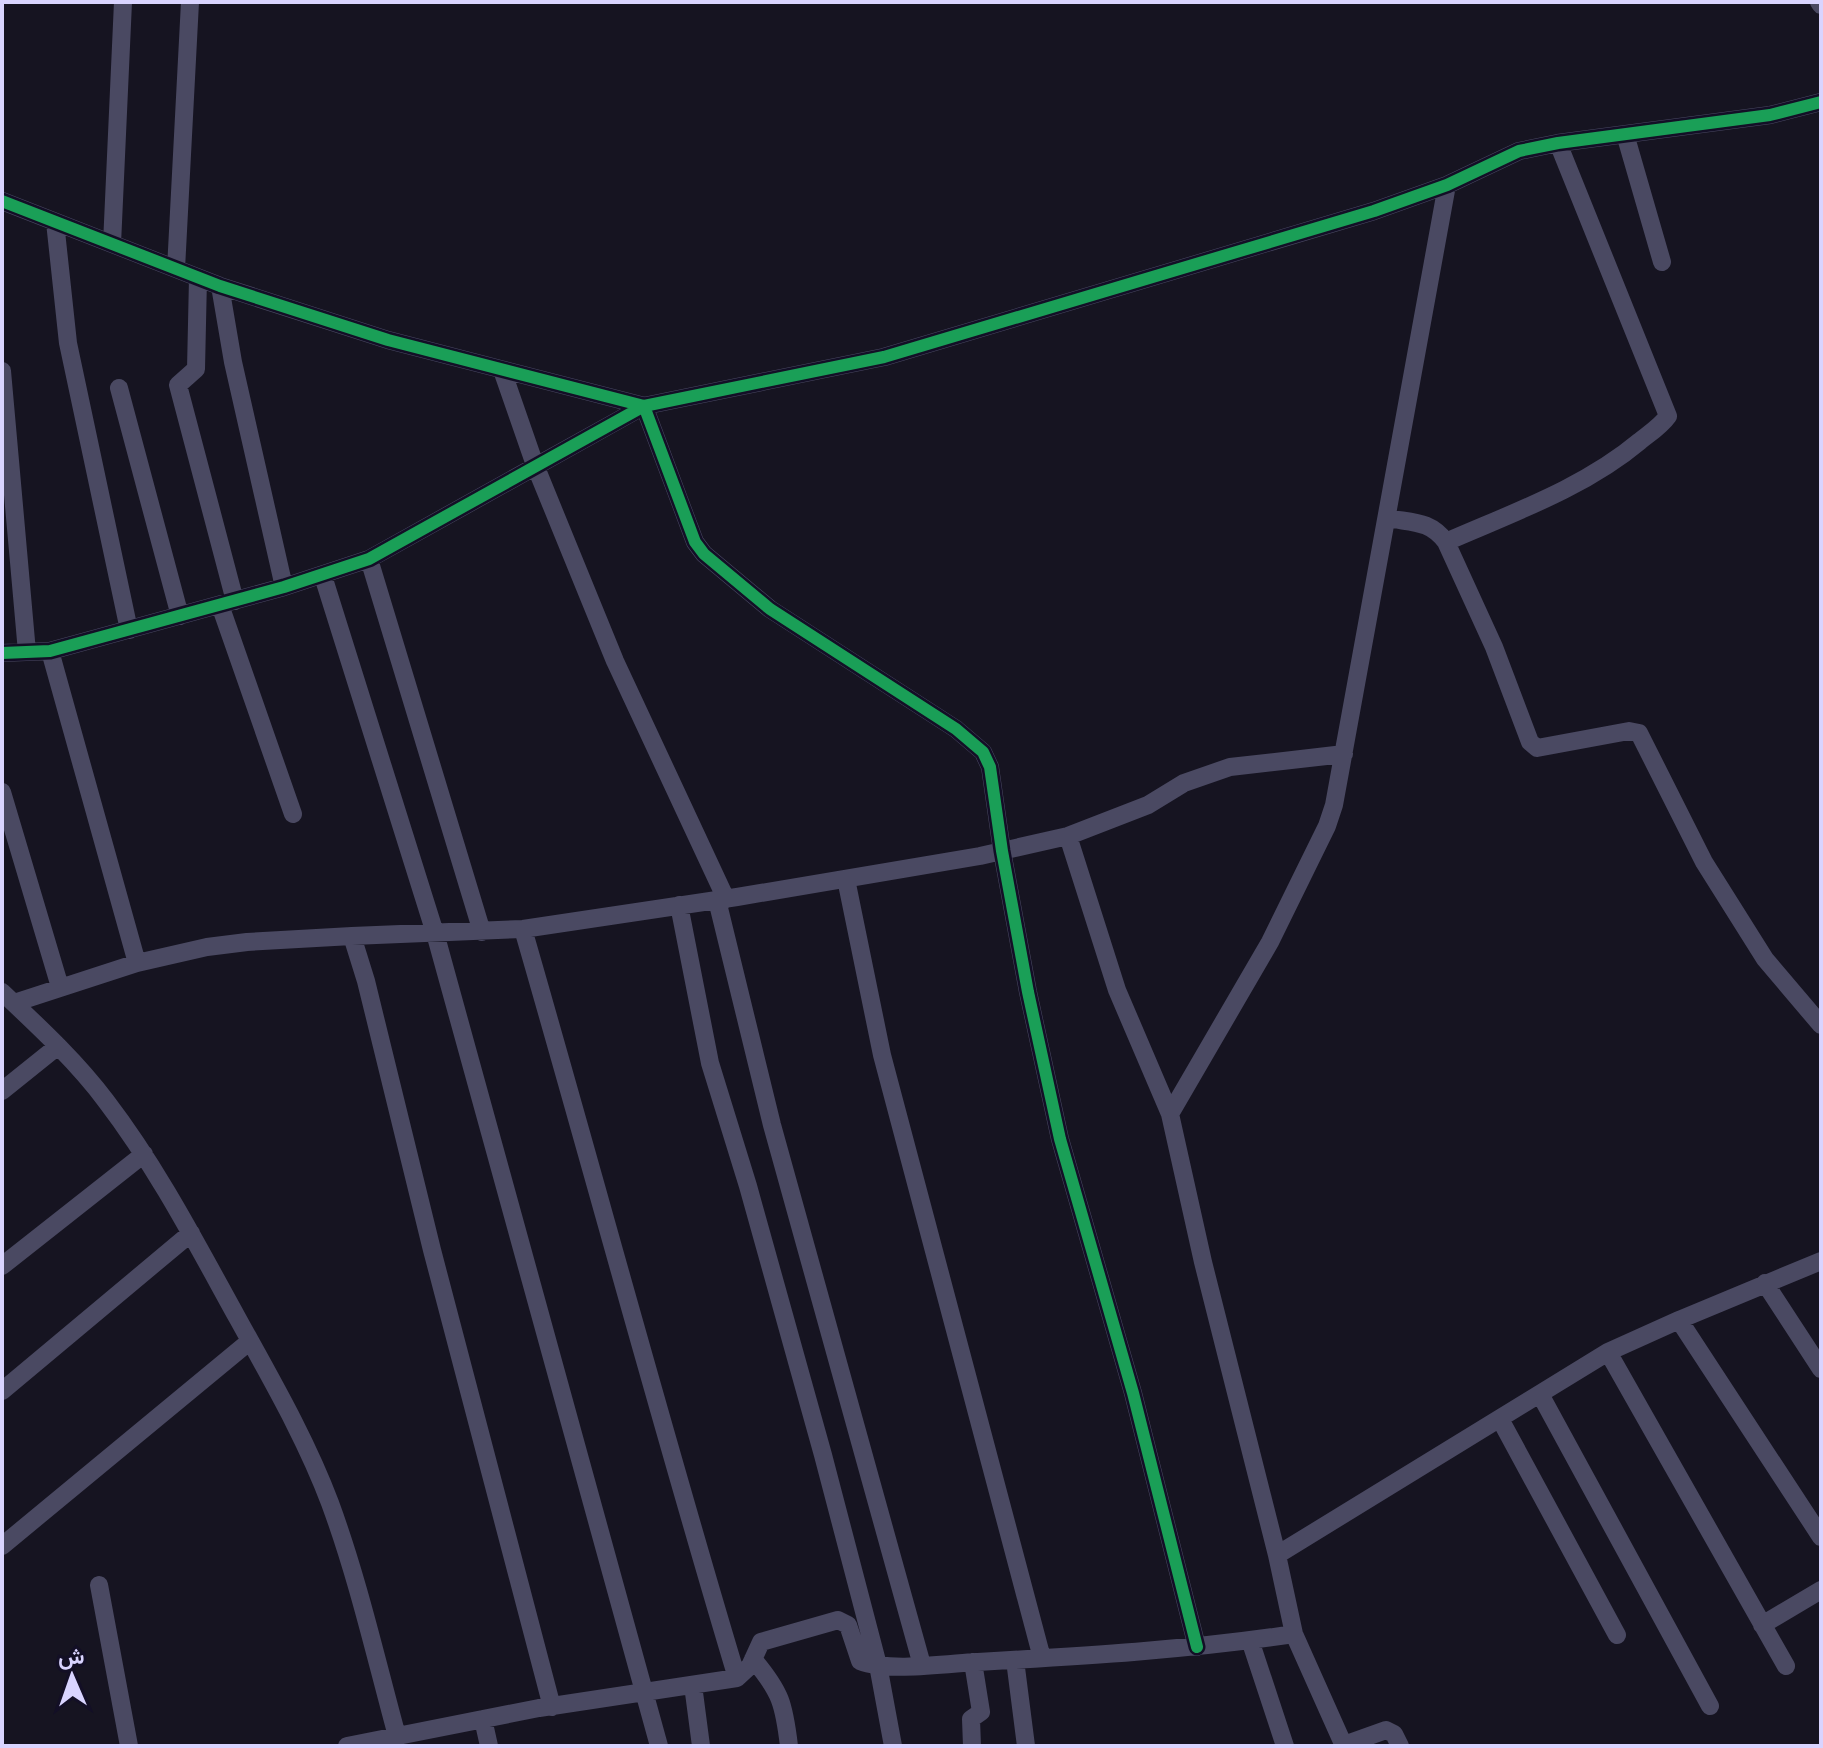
<svg xmlns="http://www.w3.org/2000/svg" width="1823" height="1748" font-family="'Varela Round',Vazirmatn,sans-serif">
	<style>
		.lines { fill: none; stroke-linecap: round; stroke-linejoin: round }
		.minor { stroke: #4a4962; stroke-width: 18 }
		.cycleway-casing { stroke: #130f26; stroke-width: 17 }
		.cycleway { stroke: #1a9f57; stroke-width: 12 }
	</style>
	<rect width="100%" height="100%" fill="#161421"/>
	<g class="lines">
		<path class="minor" d="M1819 2 1821 5
			M1625 134 1662 262
			M2 201 220 286 388 340 644 406 695 542 704 554 770 609 956 729 983 752 990 767 1002 851 1028 992 1060 1139 1133 1393 1197 1647
			M55 222 68 343 129 630
			M112 244 123 2
			M176 269 190 2
			M198 278 196 369 178 385 235 601
			M220 286 233 362 284 587
			M502 370 535 465 615 661 726 899
			M2 371 27 652
			M119 388 180 616
			M1387 518C1412 523 1430 520 1446 542L1494 647 1530 742 1537 748 1629 731 1639 733 1704 862 1765 959 1821 1025
			M1446 542C1512 513 1584 488 1640 441 1650 433 1661 426 1668 416L1558 143
			M369 559 482 932
			M323 576 435 933 659 1746
			M220 605 293 814
			M50 651 137 963
			M2 653 50 651 284 587 369 559 644 406 884 357 1374 211 1447 185 1519 151 1558 143 1770 115 1821 102
			M2 792 60 987
			M1068 836 1117 990 1170 1114
			M846 879 882 1055 1042 1658
			M717 900 772 1125 922 1665
			M679 905 710 1063 748 1186 823 1455 878 1665 893 1746
			M523 929C595 1178 662 1429 737 1678
			M352 936 366 981 432 1250 552 1707
			M2 992C38 1026 76 1061 106 1101 158 1169 197 1245 238 1319 271 1379 306 1439 330 1503 358 1579 376 1659 397 1736
			M14 1003 137 963 207 947 247 942 352 936 523 929 737 897 980 856 1068 836 1148 805 1184 783 1230 767 1344 754
			M2 1091 58 1046
			M2 1266 144 1154
			M1765 1283 1821 1369
			M1679 1320 1821 1537
			M1608 1352 1786 1666
			M2 1391 191 1233
			M1540 1394 1710 1706
			M1500 1419 1617 1635
			M2 1546 250 1341
			M1277 1555 1608 1352 1679 1320 1821 1261
			M99 1585 129 1746
			M1762 1625 1821 1590
			M1250 1640 1285 1746
			M753 1659C781 1692 784 1704 789 1746
			M1015 1660 1026 1746
			M693 1685 701 1746
			M483 1719 489 1746
			M1344 1745 1386 1730 1394 1734 1400 1746
			M347 1746 539 1708 737 1678 750 1666 761 1642 838 1620 848 1625 860 1661C888 1672 945 1664 976 1662 1082 1656 1189 1650 1294 1634
			M972 1746 971 1719 981 1712 973 1662
			M1344 1746 1294 1634 1277 1555 1203 1262 1170 1114 1270 942 1327 826 1334 805 1447 185"/>
		<g class="cycleway-casing">
			<path id="cycleway" d="M2 201 220 286 388 340 644 406 695 542 704 554 770 609 956 729 983 752 990 767 1002 851 1028 992 1060 1139 1133 1393 1197 1647
				M2 653 50 651 284 587 369 559 644 406 884 357 1374 211 1447 185 1519 151 1558 143 1770 115 1821 102"/>
		</g>
		<use href="#cycleway" class="cycleway"/>
	</g>
	<rect width="1823" height="1748" fill="none" stroke="#d9d4ff" stroke-width="8"/>
	<g transform="translate(72 1676) rotate(358)" stroke="#130f26" stroke-width="6" paint-order="stroke">
	<path d="M0-6L14 30L0 20L-14 30Z" fill="#d9d4ff"/>
	<text y="-12" font-size="22" font-weight="bold" text-anchor="middle" fill="#d9d4ff">ش</text>
	</g>
</svg>
